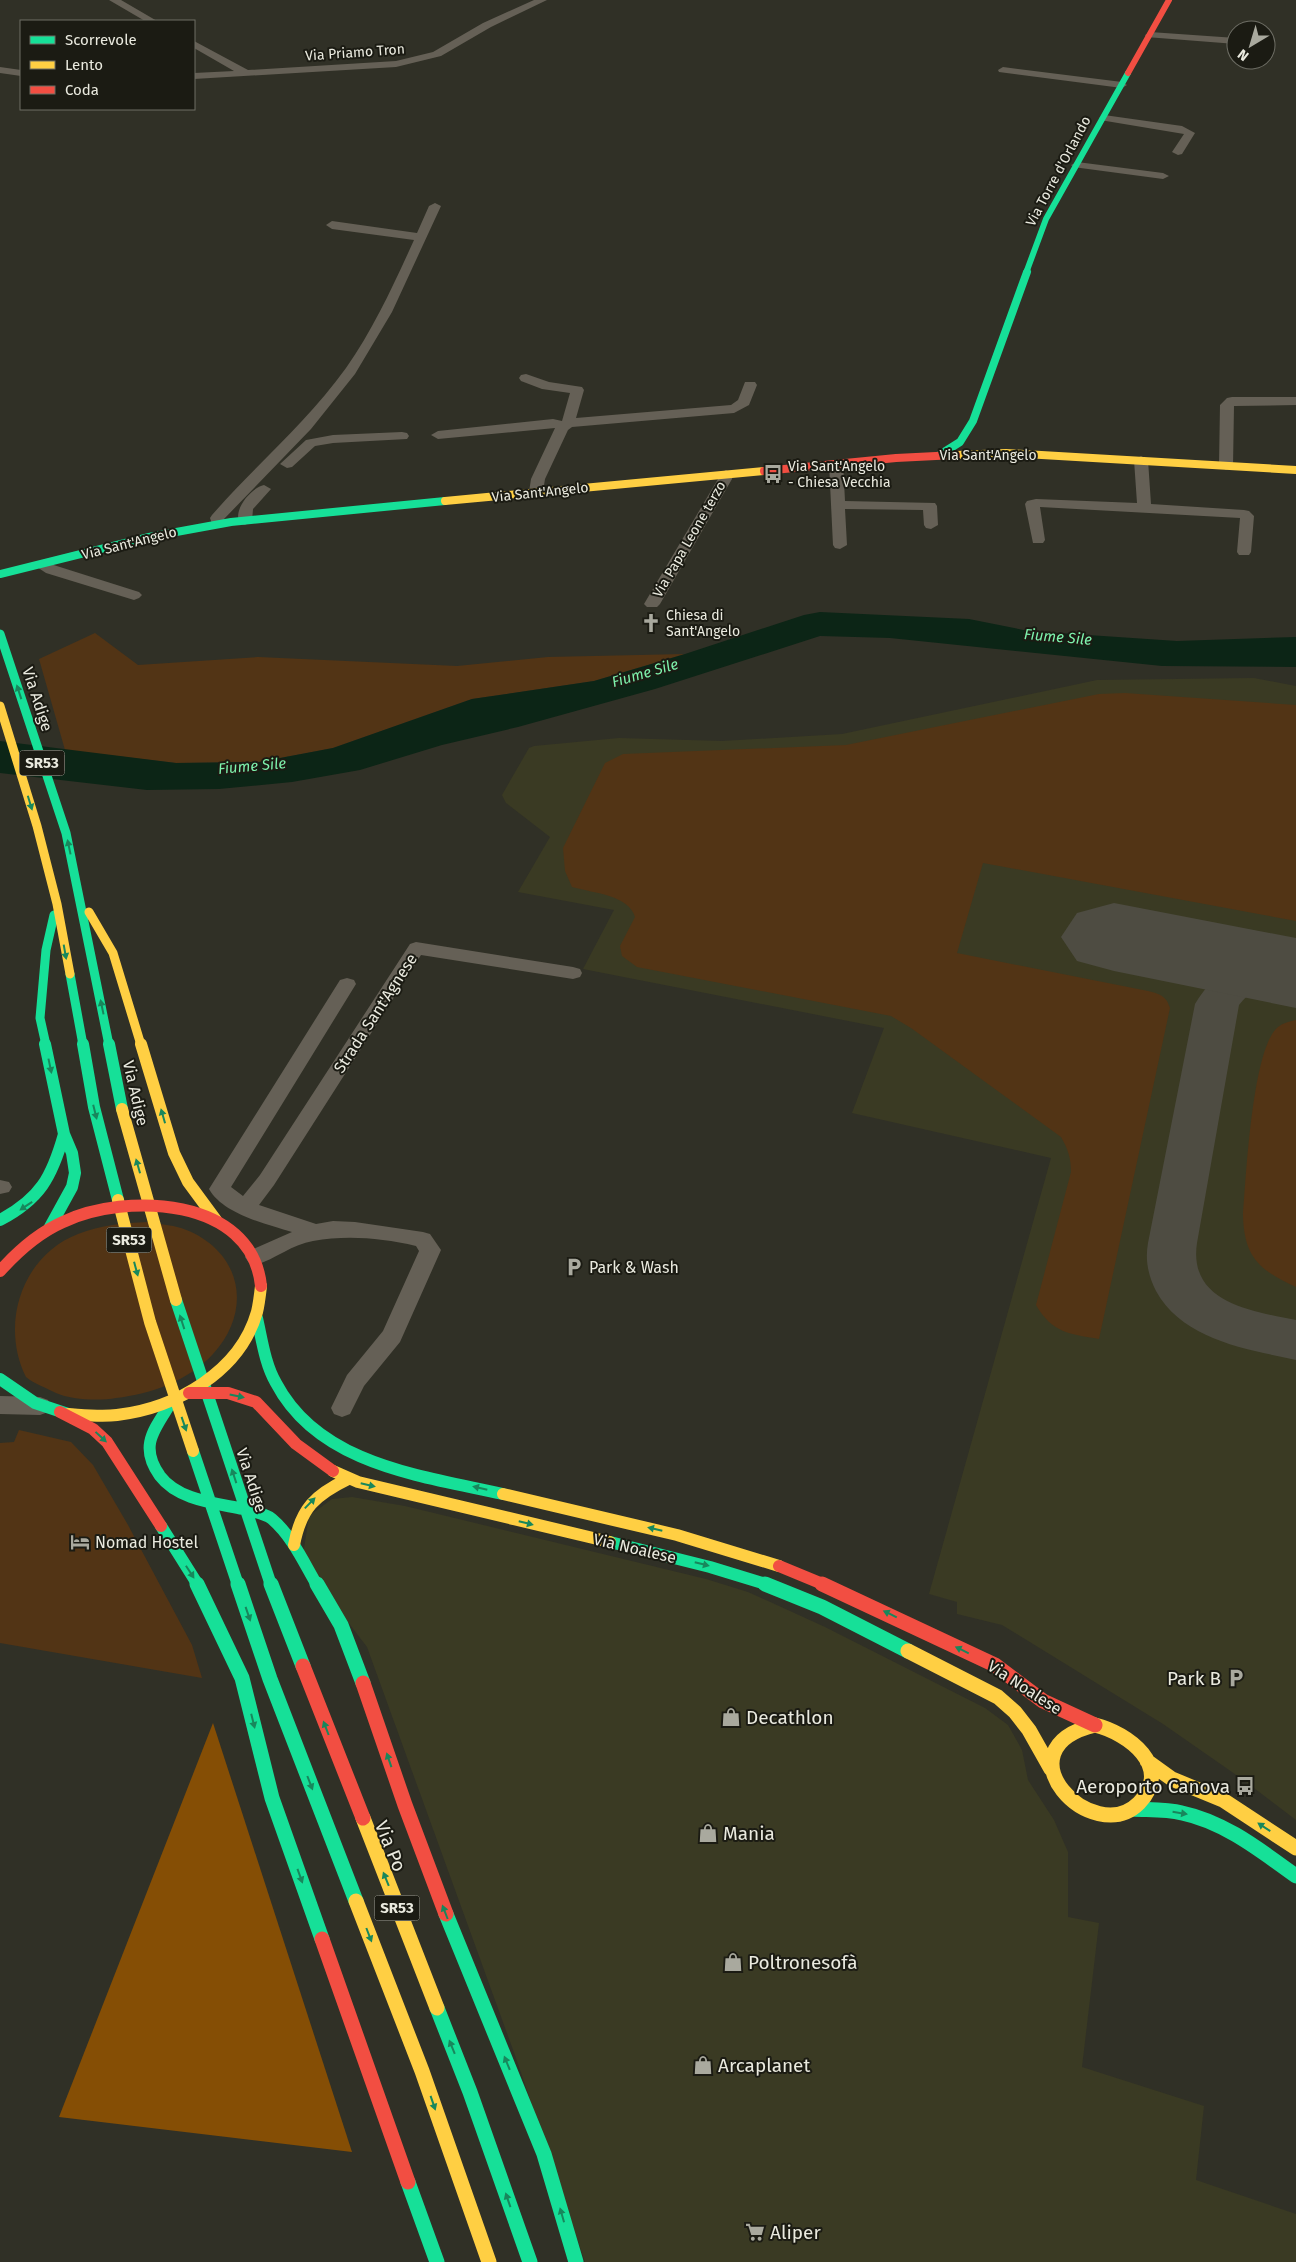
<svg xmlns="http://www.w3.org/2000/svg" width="1296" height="2262" font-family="'Fira Sans',sans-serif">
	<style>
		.built { fill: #3a3a23 }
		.green { fill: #523415 }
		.forest { fill: #854e05 }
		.water { fill: #0c2516 }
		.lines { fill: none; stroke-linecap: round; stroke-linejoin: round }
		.taxiway { fill: #4e4c42; fill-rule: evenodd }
		.runway { fill: #4e4c42; fill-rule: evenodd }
		.street { fill: #656056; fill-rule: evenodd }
		.fast-far4 { stroke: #16e098; stroke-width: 6 }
		.fast-far3 { stroke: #16e098; stroke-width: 8 }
		.fast-far2 { stroke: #16e098; stroke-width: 9 }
		.fast-far1 { stroke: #16e098; stroke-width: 12 }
		.fast { stroke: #16e098; stroke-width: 15 }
		.slow-far3 { stroke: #ffcf43; stroke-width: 8 }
		.slow-far2 { stroke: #ffcf43; stroke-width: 9 }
		.slow-far1 { stroke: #ffcf43; stroke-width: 12 }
		.slow { stroke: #ffcf43; stroke-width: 15 }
		.jam-far3 { stroke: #f24e42; stroke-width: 6 }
		.jam-far2 { stroke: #f24e42; stroke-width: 8 }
		.jam-far1 { stroke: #f24e42; stroke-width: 12 }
		.jam { stroke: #f24e42; stroke-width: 15 }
		.oneway { fill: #18875c }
		.labels { text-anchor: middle; stroke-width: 4; stroke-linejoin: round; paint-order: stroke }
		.far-street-label { font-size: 14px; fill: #eaeadf; stroke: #1b1b13 }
		.far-poi-label { font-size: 14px; fill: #eaeadf; stroke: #1b1b13; text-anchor: start }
		.far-water-label { font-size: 15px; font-style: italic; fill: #7ef3ad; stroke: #1b1b13 }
		.shield { fill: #1b1b13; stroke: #acaca2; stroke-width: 1 }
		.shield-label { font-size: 15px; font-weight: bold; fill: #eaeadf }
		.street-label { font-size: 16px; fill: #eaeadf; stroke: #1b1b13 }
		.poi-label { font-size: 16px; fill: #eaeadf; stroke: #1b1b13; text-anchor: start }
		.near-poi-label { font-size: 19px; fill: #eaeadf; stroke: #1b1b13; text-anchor: start }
		.near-street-label { font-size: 19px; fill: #eaeadf; stroke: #1b1b13 }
	</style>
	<rect width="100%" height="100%" fill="#303026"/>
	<path class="built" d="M1254 678 1296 686V1820L1242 1779 1163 1724 1002 1625 957 1614V1602L929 1594 1051 1158 852 1113 884 1028 583 969 614 910 518 892 550 837 506 803 502 795 529 748 534 746 619 738 722 741 842 734 1097 680Z
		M352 1497 405 1506 706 1579 748 1592 825 1627 985 1708 1008 1725 1022 1750 1028 1780 1054 1820 1068 1852V1917L1099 1923 1082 2067 1204 2106 1196 2180 1296 2214V2262H585L516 2058 367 1647 302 1562 309 1516 332 1499Z"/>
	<path class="green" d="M95 633 138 665 258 657 457 666 548 657 685 654 594 681 472 699 333 748 259 762 176 763 65 750 39 659Z
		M1125 693 1296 705V921L983 863 957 953 1148 991C1159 994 1166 995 1170 1008L1099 1339C1070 1334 1052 1333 1036 1305L1071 1172C1071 1158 1068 1149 1061 1137L911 1028 891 1016 637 967 622 956 620 946 635 917C629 895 593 893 572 887L565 871 563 848 605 763 623 754 846 745 1099 694Z
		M1296 1020V1287C1259 1270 1244 1257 1243 1215 1246 1179 1252 1048 1278 1027 1283 1023 1290 1021 1296 1020Z
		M148 1222C159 1224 171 1225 181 1228 240 1248 255 1308 213 1354 188 1381 151 1394 116 1398 100 1401 71 1400 56 1393 47 1388 34 1384 26 1377 0 1325 21 1256 78 1234 101 1225 124 1223 148 1222Z
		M19 1430 71 1442 93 1465 128 1525 192 1645 202 1678 0 1643V1443L14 1442Z"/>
	<path class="forest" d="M213 1723 352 2152 59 2117Z"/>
	<path class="water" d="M820 612 969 619 1029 631 1177 641 1296 637V667L1162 666 890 638 820 636 655 689 518 727 442 745 360 770 292 782 219 789 147 790 0 773V741L176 763 259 762 333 748 472 699 594 681 685 654 804 615Z"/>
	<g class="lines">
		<path class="taxiway" d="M1272 958 1296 960V988C1270 985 1256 983 1239 1005L1197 1243C1188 1303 1252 1311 1296 1320V1360C1246 1349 1183 1340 1156 1291 1148 1275 1145 1260 1148 1243L1195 1004C1215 972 1233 960 1272 958Z"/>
		<path class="runway" d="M1114 903 1296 938V1008L1114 971 1077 961 1061 937 1077 913Z"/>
		<path class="street" d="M109 0H121L157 21H145Z
			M534 0H547L491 27 441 56 396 67 194 79V73L234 71 194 48V41L248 70 396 61 433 52 483 23Z
			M1150 32 1236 38V44L1146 37 1145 35Z
			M1266 41 1275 44 1271 57 1266 60Z
			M0 67 21 70V76L0 73Z
			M1003 67 1122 82 1127 85 1122 88 999 72 998 70Z
			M1104 115 1182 126 1195 133 1182 154 1178 155 1172 152 1184 134 1100 120 1099 118Z
			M1077 162 1163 173 1169 176 1163 179 1073 167 1071 165Z
			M435 203 441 206 392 312 355 374 311 429 224 519 225 524 223 527H213L210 518 212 515C256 465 307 422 346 368 374 328 394 284 414 240L332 229 326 225 332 221 417 233 429 206Z
			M526 374 549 382 582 387 584 390 576 418 731 405 738 400 745 382H755L757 385 749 405 734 413 572 427 568 430 545 479 543 492 536 496 529 492 531 479 555 428 438 439 431 435 438 431 553 419 562 421 570 393 542 389 521 381 519 378 521 375Z
			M1232 397H1296V405L1234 406 1233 466 1226 470 1219 466 1220 405 1227 398Z
			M402 432 407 433 409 436 407 439 333 443 315 446 292 467 287 468 280 464 306 440 333 435Z
			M1141 456 1148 460 1151 504 1244 510 1249 511 1254 516 1251 552 1249 555H1239L1237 552 1240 518 1040 507 1045 540 1043 543H1033L1025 504 1027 501 1036 499 1137 503 1134 460Z
			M836 459 843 463 845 501 935 503 937 506 938 525 931 529 926 528 924 525 923 510 845 509 847 545 840 549 835 548 833 545 829 463Z
			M726 470 733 474 732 479 660 604 657 607H647L644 604 718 479 719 474Z
			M264 485 271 489 253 509 252 521 245 525 240 524C232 510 251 488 264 485Z
			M41 561 139 592 142 595 139 598 134 600 46 573 34 565Z
			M416 942 573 967 580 969 582 973 580 977 573 979 421 955 274 1185 259 1205 316 1224 333 1221 355 1222 423 1232 430 1234 441 1250 400 1342 364 1386 350 1414 342 1417 334 1414 331 1408 347 1375 383 1331 419 1251 416 1246C381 1238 347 1235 313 1241 293 1244 275 1259 256 1265L249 1263 245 1257 249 1251 292 1232C266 1224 223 1214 209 1189L340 980 347 978 354 980 356 984 231 1187 243 1196 260 1175 410 944Z
			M0 1180 9 1182 12 1187 9 1192 0 1194Z
			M0 1396 40 1397 48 1400 51 1406 48 1412 40 1415 0 1414Z"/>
		<path class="fast-far4" d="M1026 273 1046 219 1128 73"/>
		<path class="fast-far3" d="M941 454 960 442 973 421 1027 272
			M0 574 149 537 231 522 445 501"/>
		<path class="fast-far2" d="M0 634 66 833 109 1045
			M70 974 83 1045
			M46 1045 40 1018 46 950 54 915"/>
		<path class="fast-far1" d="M45 1044 64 1134 72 1153 75 1173 72 1187 50 1227
			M83 1044 94 1107 118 1200
			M109 1044 122 1109
			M0 1220C40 1199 52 1177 64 1134
			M176 1300 271 1585
			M257 1318C262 1340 265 1364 276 1383 319 1465 422 1476 503 1494
			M0 1379 35 1403 68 1414
			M172 1401C155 1429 138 1445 160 1476 178 1500 215 1503 243 1509 252 1511 265 1513 272 1519 292 1536 304 1563 317 1585
			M193 1451 238 1585
			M161 1526 198 1585
			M610 1542 710 1567 769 1585"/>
		<path class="fast" d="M197 1584 242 1678 272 1798 322 1939
			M238 1584 270 1679 356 1901
			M271 1584 303 1666
			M317 1584 341 1625 363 1683
			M765 1584 822 1607 908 1651
			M1132 1809C1149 1810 1166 1809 1182 1813 1225 1822 1261 1851 1296 1876
			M446 1914 544 2154 576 2262
			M437 2008 470 2092 530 2262
			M408 2182 437 2262"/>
		<path class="slow-far3" d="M956 455 1006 453 1296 470
			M445 501 764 471"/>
		<path class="slow-far2" d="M0 706 37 826 57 904 70 974
			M89 912 113 953 141 1045"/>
		<path class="slow-far1" d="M141 1044 174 1153 188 1182 216 1220
			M122 1109 176 1300
			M118 1200 150 1322 193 1451
			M68 1414C84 1415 101 1417 117 1415 176 1408 240 1372 257 1312 259 1304 260 1295 261 1286
			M333 1471 358 1482 610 1542
			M503 1494 677 1535 779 1566
			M294 1545C301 1508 315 1495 348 1479"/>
		<path class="slow" d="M908 1651 998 1697 1015 1712 1029 1730 1051 1769
			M1095 1725C1128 1733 1174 1767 1139 1803 1093 1849 996 1749 1095 1725Z
			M1147 1761 1172 1779 1223 1800 1296 1848
			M363 1818 437 2008
			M356 1901 422 2071 489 2262"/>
		<path class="jam-far3" d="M1128 73 1169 0"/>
		<path class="jam-far2" d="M764 471 896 458 956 455"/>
		<path class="jam-far1" d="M0 1271C18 1251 38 1233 63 1222 126 1192 252 1197 261 1286
			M189 1393H228L256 1402 296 1444 333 1471
			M60 1412 93 1429 107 1442 161 1526
			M779 1566 825 1585"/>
		<path class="jam" d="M822 1584 995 1665 1043 1701 1095 1725
			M303 1666 363 1818
			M363 1683 405 1805 446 1914
			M322 1939 408 2182"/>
	</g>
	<defs><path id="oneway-solid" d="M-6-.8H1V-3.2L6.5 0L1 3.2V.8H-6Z" transform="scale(1.25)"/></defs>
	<g class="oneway">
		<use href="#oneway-solid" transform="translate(19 692) rotate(-108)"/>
		<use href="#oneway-solid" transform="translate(30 803) rotate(73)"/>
		<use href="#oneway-solid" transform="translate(69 847) rotate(-102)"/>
		<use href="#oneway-solid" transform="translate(65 952) rotate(80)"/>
		<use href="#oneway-solid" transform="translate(102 1007) rotate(-102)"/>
		<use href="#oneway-solid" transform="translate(50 1066) rotate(78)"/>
		<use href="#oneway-solid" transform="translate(95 1112) rotate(76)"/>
		<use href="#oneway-solid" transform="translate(163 1116) rotate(-106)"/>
		<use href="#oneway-solid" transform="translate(138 1166) rotate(-106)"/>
		<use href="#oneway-solid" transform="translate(26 1206) rotate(146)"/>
		<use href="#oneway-solid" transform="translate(136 1269) rotate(75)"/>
		<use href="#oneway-solid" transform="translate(182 1322) rotate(-108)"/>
		<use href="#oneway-solid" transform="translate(237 1396) rotate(12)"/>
		<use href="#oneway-solid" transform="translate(184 1424) rotate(71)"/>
		<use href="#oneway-solid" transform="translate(101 1437) rotate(43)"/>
		<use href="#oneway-solid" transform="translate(234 1476) rotate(-108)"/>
		<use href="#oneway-solid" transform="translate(368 1485) rotate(13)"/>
		<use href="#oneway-solid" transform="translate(480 1488) rotate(-167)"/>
		<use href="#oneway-solid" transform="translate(310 1503) rotate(-46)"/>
		<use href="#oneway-solid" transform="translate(526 1523) rotate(14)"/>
		<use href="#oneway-solid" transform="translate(655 1529) rotate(-167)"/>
		<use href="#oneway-solid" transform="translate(702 1564) rotate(14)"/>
		<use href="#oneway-solid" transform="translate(190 1572) rotate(57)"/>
		<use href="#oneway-solid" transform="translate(248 1614) rotate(71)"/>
		<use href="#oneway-solid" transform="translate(890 1614) rotate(-154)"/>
		<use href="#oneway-solid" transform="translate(962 1650) rotate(-154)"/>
		<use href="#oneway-solid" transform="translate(253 1721) rotate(76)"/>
		<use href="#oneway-solid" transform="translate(326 1728) rotate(-111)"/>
		<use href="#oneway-solid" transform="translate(389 1760) rotate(-109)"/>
		<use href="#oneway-solid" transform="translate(310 1783) rotate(69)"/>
		<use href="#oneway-solid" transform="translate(1180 1813) rotate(9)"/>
		<use href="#oneway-solid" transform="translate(1264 1827) rotate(-147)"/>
		<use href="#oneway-solid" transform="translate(300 1876) rotate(70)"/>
		<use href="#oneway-solid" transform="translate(386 1879) rotate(-112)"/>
		<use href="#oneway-solid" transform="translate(445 1912) rotate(-111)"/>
		<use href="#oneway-solid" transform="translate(369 1935) rotate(69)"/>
		<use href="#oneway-solid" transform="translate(452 2047) rotate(-112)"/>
		<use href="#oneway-solid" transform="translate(507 2063) rotate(-112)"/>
		<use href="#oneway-solid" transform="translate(433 2103) rotate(71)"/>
		<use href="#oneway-solid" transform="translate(508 2200) rotate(-109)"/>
		<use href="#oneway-solid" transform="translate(562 2215) rotate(-106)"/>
	</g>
	<defs>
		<g id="bus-bare" transform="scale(1.5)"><path d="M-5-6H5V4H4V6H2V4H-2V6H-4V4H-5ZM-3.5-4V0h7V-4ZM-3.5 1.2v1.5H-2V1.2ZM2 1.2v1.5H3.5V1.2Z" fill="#a9a99e" stroke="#1b1b13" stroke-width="2.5" paint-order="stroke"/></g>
		<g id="church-bare" transform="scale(1.5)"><path d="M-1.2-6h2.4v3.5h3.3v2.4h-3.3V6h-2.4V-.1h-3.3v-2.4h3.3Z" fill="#a9a99e" stroke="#1b1b13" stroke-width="2.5" paint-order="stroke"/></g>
		<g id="parking-bare" transform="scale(1.5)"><path d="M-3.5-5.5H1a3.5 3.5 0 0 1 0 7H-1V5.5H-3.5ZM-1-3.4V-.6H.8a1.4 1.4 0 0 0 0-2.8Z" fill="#a9a99e" stroke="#1b1b13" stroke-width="2.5" paint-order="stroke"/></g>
		<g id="hotel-bare" transform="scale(1.5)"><path d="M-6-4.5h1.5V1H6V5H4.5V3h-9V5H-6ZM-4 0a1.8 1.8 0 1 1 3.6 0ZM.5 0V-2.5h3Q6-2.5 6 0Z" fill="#a9a99e" stroke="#1b1b13" stroke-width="2.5" paint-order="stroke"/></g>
		<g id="shop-bare" transform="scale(1.5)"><path d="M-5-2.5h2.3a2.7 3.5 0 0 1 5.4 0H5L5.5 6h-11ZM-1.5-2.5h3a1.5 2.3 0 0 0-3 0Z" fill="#a9a99e" stroke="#1b1b13" stroke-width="2.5" paint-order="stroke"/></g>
		<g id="supermarket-bare" transform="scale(1.5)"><path d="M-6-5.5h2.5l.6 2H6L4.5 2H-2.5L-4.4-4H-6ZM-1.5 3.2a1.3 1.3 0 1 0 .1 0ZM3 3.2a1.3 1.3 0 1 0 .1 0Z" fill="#a9a99e" stroke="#1b1b13" stroke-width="2.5" paint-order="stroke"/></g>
	</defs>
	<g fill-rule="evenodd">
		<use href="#bus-bare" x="773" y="474"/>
		<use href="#church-bare" x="651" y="623"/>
		<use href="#parking-bare" x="574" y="1267"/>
		<use href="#hotel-bare" x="80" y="1542"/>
		<use href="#parking-bare" x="1236" y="1678"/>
		<use href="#shop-bare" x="731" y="1717"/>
		<use href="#bus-bare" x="1245" y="1786"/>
		<use href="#shop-bare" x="708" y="1833"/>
		<use href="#shop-bare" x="733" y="1962"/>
		<use href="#shop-bare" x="703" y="2065"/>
		<use href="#supermarket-bare" x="755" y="2232"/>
	</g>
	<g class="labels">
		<g class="far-street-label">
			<text transform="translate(355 52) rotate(-4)" y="5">Via Priamo Tron</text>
			<text transform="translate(1058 171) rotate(-62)" y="5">Via Torre d'Orlando</text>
			<text x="988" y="460">Via Sant'Angelo</text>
			<text transform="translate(540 492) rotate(-6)" y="5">Via Sant'Angelo</text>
			<text transform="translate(689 539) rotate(-60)" y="5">Via Papa Leone terzo</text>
			<text transform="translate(129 543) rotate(-14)" y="5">Via Sant'Angelo</text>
		</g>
		<g class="far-poi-label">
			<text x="788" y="471">Via Sant'Angelo<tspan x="788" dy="16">- Chiesa Vecchia</tspan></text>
			<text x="666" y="620">Chiesa di<tspan x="666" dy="16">Sant'Angelo</tspan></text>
		</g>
		<g class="far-water-label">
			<text transform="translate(1058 637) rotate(5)" y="5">Fiume Sile</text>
			<text transform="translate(645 673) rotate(-16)" y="5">Fiume Sile</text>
			<text transform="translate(252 766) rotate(-5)" y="5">Fiume Sile</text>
		</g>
		<g class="shield">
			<rect x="19.5" y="750.5" width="45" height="25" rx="4"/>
			<rect x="106.5" y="1227.5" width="45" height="25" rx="4"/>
			<rect x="374.5" y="1895.5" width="45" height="25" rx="4"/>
		</g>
		<g class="shield-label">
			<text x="42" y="768">SR53</text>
			<text x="129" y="1245">SR53</text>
			<text x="397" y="1913">SR53</text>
		</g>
		<g class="street-label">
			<text transform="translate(38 699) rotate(72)" y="6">Via Adige</text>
			<text transform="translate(375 1013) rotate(-57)" y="6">Strada Sant'Agnese</text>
			<text transform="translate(136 1093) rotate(77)" y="6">Via Adige</text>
			<text transform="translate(252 1480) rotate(72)" y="6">Via Adige</text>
			<text transform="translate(635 1548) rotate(13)" y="6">Via Noalese</text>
			<text transform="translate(1025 1687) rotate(33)" y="6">Via Noalese</text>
		</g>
		<g class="poi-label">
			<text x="589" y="1273">Park &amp; Wash</text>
			<text x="95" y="1548">Nomad Hostel</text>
		</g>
		<g class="near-poi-label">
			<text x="1221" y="1685" text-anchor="end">Park B</text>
			<text x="746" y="1724">Decathlon</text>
			<text x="1230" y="1793" text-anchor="end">Aeroporto Canova</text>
			<text x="723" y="1840">Mania</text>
			<text x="748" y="1969">Poltronesofà</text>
			<text x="718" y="2072">Arcaplanet</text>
			<text x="770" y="2239">Aliper</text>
		</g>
		<g class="near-street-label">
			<text transform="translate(391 1846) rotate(68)" y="7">Via Po</text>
		</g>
	</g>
	<rect x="20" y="20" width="175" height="90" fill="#1b1b13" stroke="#6e6e65"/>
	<rect x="30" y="36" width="25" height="8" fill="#16e098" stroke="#6e6e65"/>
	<text x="65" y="45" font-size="15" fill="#eaeadf">Scorrevole</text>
	<rect x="30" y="61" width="25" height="8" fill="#ffcf43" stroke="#6e6e65"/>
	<text x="65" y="70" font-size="15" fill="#eaeadf">Lento</text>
	<rect x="30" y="86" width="25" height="8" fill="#f24e42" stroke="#6e6e65"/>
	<text x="65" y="95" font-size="15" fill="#eaeadf">Coda</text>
	<g transform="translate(1251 45) rotate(218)"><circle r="24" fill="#1b1b13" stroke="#6e6e65"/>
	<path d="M0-4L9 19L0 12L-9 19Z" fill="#a9a99e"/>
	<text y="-8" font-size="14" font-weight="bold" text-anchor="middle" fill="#eaeadf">N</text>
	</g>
</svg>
